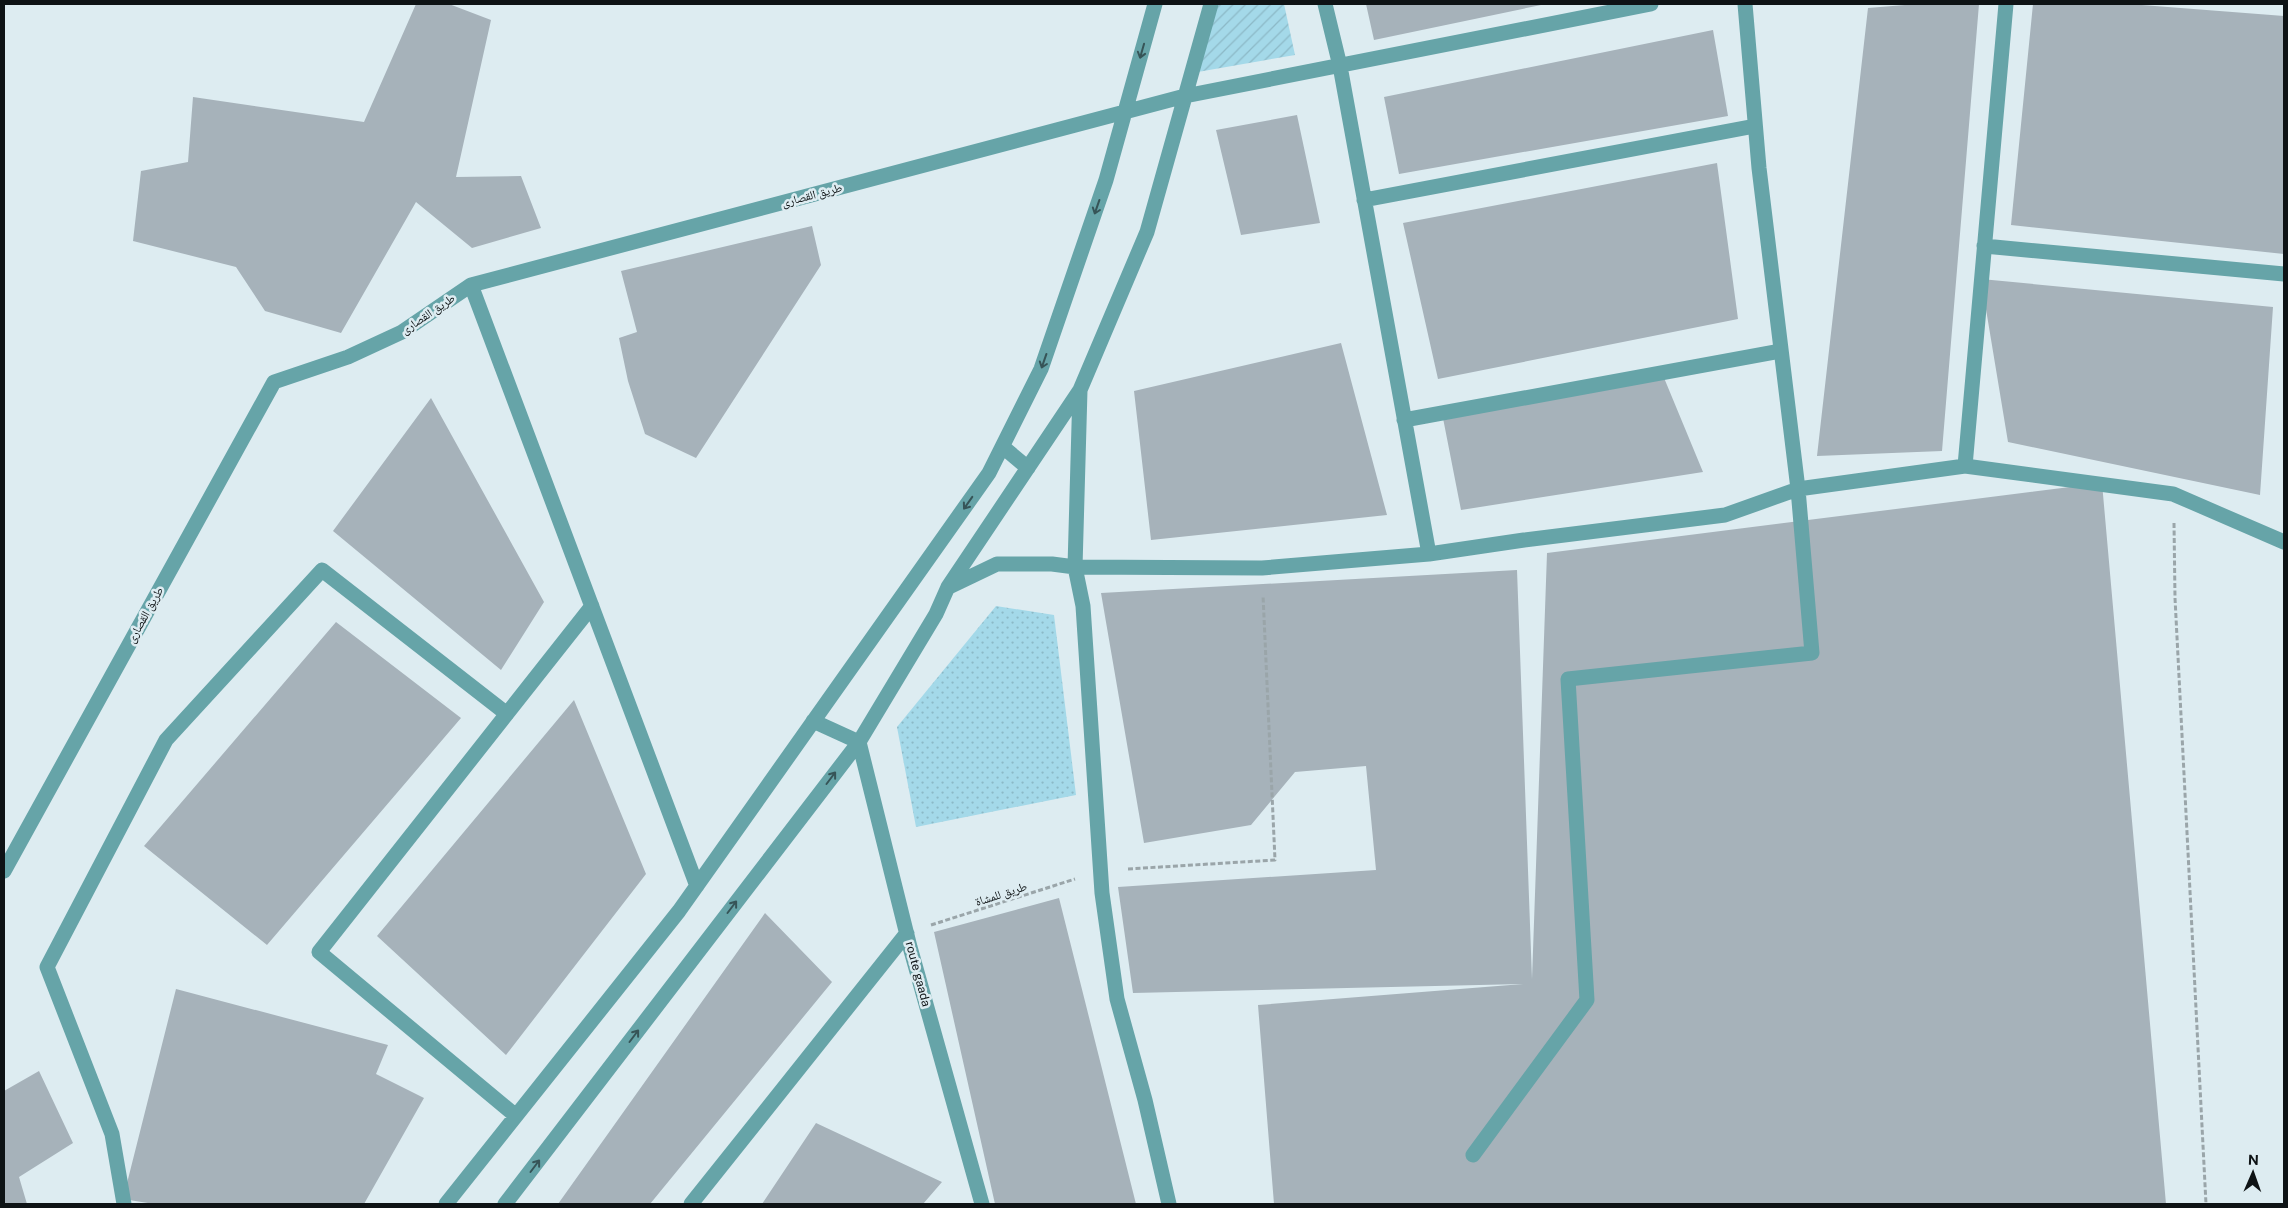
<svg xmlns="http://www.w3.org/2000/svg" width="2288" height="1208" font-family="'Public Sans','Noto Naskh Arabic',sans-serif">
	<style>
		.park { fill: url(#park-dots) }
		.garden { fill: url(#garden-furrows) }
		.building { fill: #a6b2ba }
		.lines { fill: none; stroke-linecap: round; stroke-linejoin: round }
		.path { stroke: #9aa5a9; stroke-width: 3; stroke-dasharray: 5 2.5; stroke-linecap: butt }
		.minor { stroke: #66a4a8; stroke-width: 15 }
		.oneway { stroke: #365457 }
		.labels { text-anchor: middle; stroke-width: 5; stroke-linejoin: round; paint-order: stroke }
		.street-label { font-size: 12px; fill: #0e1315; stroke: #ddecf1 }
	</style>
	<defs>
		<pattern id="park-dots" width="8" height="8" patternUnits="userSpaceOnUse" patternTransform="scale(1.25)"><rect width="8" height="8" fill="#a4d9e9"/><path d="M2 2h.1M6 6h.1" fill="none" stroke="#8cb9c7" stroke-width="1.8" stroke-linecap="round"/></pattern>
		<pattern id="garden-furrows" width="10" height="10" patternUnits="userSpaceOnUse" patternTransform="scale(1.25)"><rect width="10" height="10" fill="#a4d9e9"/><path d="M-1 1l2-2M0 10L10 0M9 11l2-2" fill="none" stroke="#8cb9c7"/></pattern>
	</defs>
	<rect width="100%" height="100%" fill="#ddecf1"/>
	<path class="park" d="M996 606 1054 615 1076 795 916 827 897 727Z"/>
	<path class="garden" d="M1217 4H1284L1295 55 1192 73Z"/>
	<path class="building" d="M416 4H449L491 20 456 177 521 176 541 228 472 248 416 202 341 333 265 311 236 267 133 241 141 171 188 162 193 97 364 122Z
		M1366 4H1541V5L1374 40Z
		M1917 4H1979L1942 451 1817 456 1868 8Z
		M2033 4H2129L2284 16V254L2011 225Z
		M1713 30 1728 116 1399 174 1384 97Z
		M1297 115 1320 223 1241 235 1216 130Z
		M1717 163 1738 319 1438 379 1403 223Z
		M812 226 821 265 696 458 645 434 628 381 619 338 637 332 621 271Z
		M1981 279 2273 307 2260 495 2008 442Z
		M1341 343 1387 515 1151 540 1134 391Z
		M1662 373 1703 472 1461 510 1442 413Z
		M431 398 544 602 501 670 333 531Z
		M2102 483 2166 1204H1274L1258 1005 1523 984 1133 993 1118 887 1376 870 1366 766 1295 772 1251 825 1144 843 1101 593 1517 570 1532 979 1547 553Z
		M336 622 461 718 267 945 144 846Z
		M574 700 646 874 506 1055 377 936Z
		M1059 898 1136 1204H995L934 932Z
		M765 913 832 982 650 1204H558Z
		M176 989 388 1045 376 1074 424 1098 364 1204H154L123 1199Z
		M39 1071 73 1143 19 1177 27 1204H4V1091Z
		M816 1123 942 1182 923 1204H762Z"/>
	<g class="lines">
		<path class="path" d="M2174 523 2175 598 2206 1204
			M1128 869 1275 860 1263 595
			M931 925 1075 879"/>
		<path class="minor" d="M1364 200 1755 126
			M1984 246 2284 274
			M471 285 697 886
			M1080 390 1075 567 1083 606 1102 893 1117 999 1145 1100 1169 1204
			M1404 420 1781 351
			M1003 447 1028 468
			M1965 466 2006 4
			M1429 554 1524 540 1725 515 1798 489 1965 466 2173 494 2284 542
			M949 587 997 564H1052L1075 567 1262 568 1429 554 1340 66 1325 4
			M813 721 859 742 910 947 982 1204
			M4 871 274 382 348 357 402 332 471 285 1185 96 1651 4
			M516 1116 319 952 592 606
			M1473 1155 1587 1000 1568 679 1812 653 1798 489 1759 168 1745 4
			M124 1204 112 1134 47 967 166 740 322 570 507 714
			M446 1204 679 911 989 473 1041 369 1106 180 1155 4
			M505 1204 859 742 936 614 948 587 1080 390 1147 232 1211 4
			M691 1204 907 933"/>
	</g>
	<defs><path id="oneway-shaft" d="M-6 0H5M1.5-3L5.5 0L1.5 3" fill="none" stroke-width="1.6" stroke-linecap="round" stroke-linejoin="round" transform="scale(1.25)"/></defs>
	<g class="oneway">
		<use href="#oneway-shaft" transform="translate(1142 51) rotate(106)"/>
		<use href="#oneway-shaft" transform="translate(1097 207) rotate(109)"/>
		<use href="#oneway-shaft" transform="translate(1044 361) rotate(109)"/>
		<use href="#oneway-shaft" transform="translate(968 503) rotate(125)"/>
		<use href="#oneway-shaft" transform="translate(831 778) rotate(-53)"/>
		<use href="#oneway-shaft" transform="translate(732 907) rotate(-53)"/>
		<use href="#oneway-shaft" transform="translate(634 1036) rotate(-53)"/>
		<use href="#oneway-shaft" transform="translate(535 1166) rotate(-53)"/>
	</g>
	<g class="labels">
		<g class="street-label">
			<text transform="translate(812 195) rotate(-15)" y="4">طريق القصارى</text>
			<text transform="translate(428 314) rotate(-34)" y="4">طريق القصارى</text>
			<text transform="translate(145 615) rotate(-61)" y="4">طريق القصارى</text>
			<text transform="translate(1001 894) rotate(-18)" y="4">طريق للمشاة</text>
			<text transform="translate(918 974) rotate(75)" y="4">route gaada</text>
		</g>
	</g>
	<rect width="2288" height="1208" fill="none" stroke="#0e1315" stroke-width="10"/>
	<g transform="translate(2253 1173) rotate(2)" stroke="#ddecf1" stroke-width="4" paint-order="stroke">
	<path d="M0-4L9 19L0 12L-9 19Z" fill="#0e1315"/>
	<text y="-8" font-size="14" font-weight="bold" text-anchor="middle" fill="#0e1315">N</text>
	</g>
</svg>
